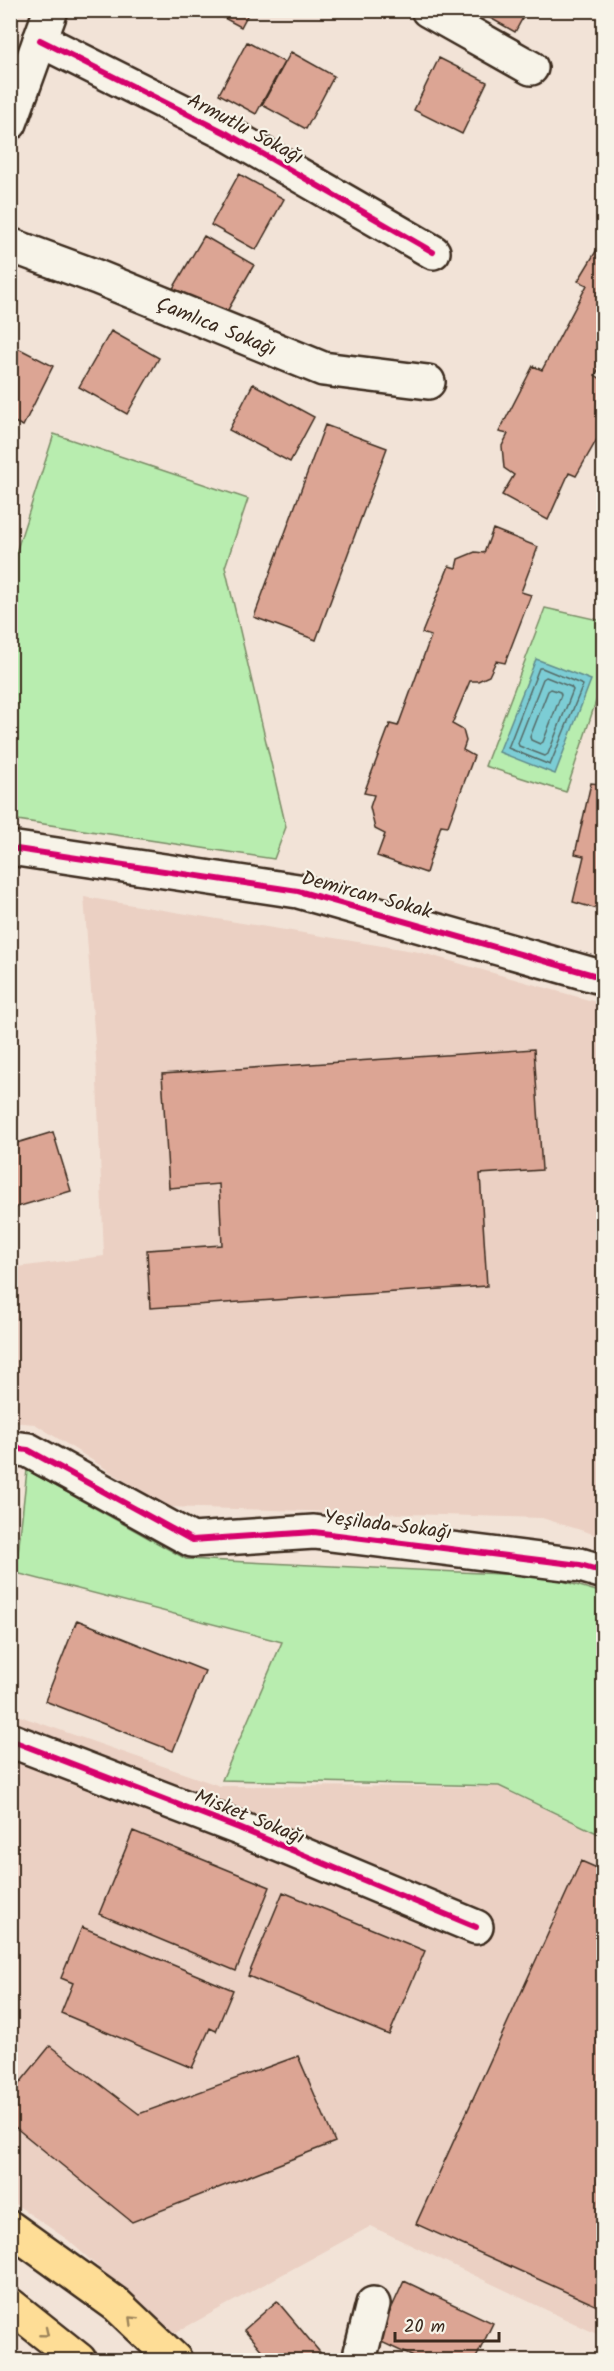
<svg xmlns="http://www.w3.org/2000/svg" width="614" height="2371" font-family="Kalam,sans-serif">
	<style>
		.built { fill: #ebd0c3 }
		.green { fill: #b8edaf; stroke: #7a8c66; stroke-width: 1.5 }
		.water { fill: #7ccdd5; stroke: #628c8c; stroke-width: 1.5 }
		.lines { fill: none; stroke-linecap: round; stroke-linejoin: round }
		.shore { stroke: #556b67; stroke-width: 1.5 }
		.building { fill: #dca594; stroke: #3b2a1e; stroke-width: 1.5 }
		.minor-casing { stroke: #3b2a1e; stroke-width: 38 }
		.major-casing { stroke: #3b2a1e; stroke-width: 38 }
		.minor { stroke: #f7f3e8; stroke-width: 33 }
		.major { stroke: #fedd96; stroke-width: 33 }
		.cycleway-casing { stroke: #f7f3e8; stroke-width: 10 }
		.cycleway { stroke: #d6006c; stroke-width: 6 }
		.oneway { stroke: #9c845a }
		.labels { text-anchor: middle; stroke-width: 4.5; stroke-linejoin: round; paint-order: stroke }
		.street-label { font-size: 20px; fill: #3b2a1e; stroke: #f7f3e8 }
	</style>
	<rect width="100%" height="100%" fill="#f2e3d7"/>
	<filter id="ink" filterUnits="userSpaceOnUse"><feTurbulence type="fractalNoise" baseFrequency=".0167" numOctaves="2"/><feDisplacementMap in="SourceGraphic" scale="12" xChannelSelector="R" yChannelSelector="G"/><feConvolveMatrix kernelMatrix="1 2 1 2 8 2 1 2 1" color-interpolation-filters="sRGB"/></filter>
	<g filter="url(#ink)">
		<path class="built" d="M84 897 419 952 603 1004V1537L542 1518 166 1507 35 1424 11 1422 10 1268 104 1256 96 1057Z
			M11 1713 220 1786 499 1787 603 1837V2337L371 2226 173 2334 68 2240 11 2201Z"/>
		<path class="green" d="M54 434 248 499 225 567 286 827 274 859 11 819V568Z
			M545 608 603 621V680L566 792 485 766Z
			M27 1470 186 1559 546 1576 603 1593V1836L499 1786 222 1780 282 1642 16 1573Z"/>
		<path class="water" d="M536 659 591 680 555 774 499 752Z"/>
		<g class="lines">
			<path class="shore" d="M539 668H542L583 685 550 765 508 748Z
				M546 677 571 687 573 690 548 754 545 756 519 746 518 743 543 679Z
				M551 689 560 692 561 695 543 742 540 744 531 740 530 737 548 691Z"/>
		</g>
		<path class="building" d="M209 10H250L241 27Z
			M476 10H527L515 32Z
			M247 42 284 62 256 114 219 94Z
			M291 52 334 76 306 129 262 105Z
			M439 58 487 82 462 134 414 110Z
			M239 174 284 199 256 250 211 225Z
			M204 236 254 265 222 320 171 292Z
			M604 238V361L595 375 604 381V427L576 476 569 473 548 520 502 495 514 475 504 468 502 446 508 434 499 432 533 366 542 370 587 285 578 281Z
			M111 331 159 358 127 414 79 387Z
			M10 344 53 366 23 426 10 420Z
			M253 384 314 417 290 462 229 430Z
			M325 425 387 448 316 640 254 617Z
			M493 529 538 547 521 592 531 595 505 663 496 661 489 676 478 681H470L452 724 463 730 466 741 463 750 474 756 448 826 441 825 426 873 377 856 385 834 375 829 370 807 374 795 364 793 390 724 398 726 431 636 422 633 449 566 456 568 458 559 475 552 484 553Z
			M604 776V911L573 902 584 856 575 854 591 783 600 784Z
			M534 1049 542 1170 480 1174 487 1286 150 1308 147 1250 222 1245 219 1184 169 1188 162 1074Z
			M53 1132 71 1191 10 1209V1145Z
			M77 1620 205 1671 173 1751 45 1701Z
			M133 1831 270 1887 236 1971 99 1914Z
			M581 1861 604 1871V2309L416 2224Z
			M283 1892 425 1951 389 2035 248 1976Z
			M82 1927 233 1990 216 2031 210 2028 192 2068 61 2013 73 1983 61 1978Z
			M50 2046 139 2114 298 2056 335 2142 132 2222 10 2123V2095Z
			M404 2281 493 2323 475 2360H420L377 2340Z
			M277 2301 323 2356 318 2360H270L244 2330Z"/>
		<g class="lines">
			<g class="minor-casing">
				<g id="minor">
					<path d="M428 10 531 68"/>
					<path d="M40 40 228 134 433 252"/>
					<path d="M10 123 51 10"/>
					<path id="s1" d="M10 245 97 277 323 369 428 382"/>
					<path d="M10 848 298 891 604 978"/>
					<path d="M10 1448 28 1450 192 1540 314 1532 580 1565 604 1572"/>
					<path d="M10 1740 239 1828 476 1927"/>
					<path d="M359 2360 373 2304"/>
				</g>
			</g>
			<g class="major-casing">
				<path id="major" d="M10 2228 117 2305 175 2360
					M10 2305 79 2360"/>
			</g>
			<use href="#minor" class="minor"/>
			<use href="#major" class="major"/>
			<g class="cycleway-casing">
				<path id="cycleway" d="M40 40 228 134 433 252
					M10 848 298 891 604 978
					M10 1448 28 1450 192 1540 314 1532 580 1565 604 1572
					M10 1740 239 1828 476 1927"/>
			</g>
			<use href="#cycleway" class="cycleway"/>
		</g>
		<defs><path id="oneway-chevron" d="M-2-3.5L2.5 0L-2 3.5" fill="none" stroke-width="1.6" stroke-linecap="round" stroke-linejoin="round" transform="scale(1.5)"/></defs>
		<g class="oneway">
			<use href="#oneway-chevron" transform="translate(133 2320) rotate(-136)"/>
			<use href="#oneway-chevron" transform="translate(45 2333) rotate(39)"/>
		</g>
	</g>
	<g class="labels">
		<g class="street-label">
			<text transform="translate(246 128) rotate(28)" y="7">Armutlu Sokağı</text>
			<text dy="7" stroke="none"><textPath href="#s1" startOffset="222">Çamlıca Sokağı</textPath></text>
			<text transform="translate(367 894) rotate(15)" y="7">Demircan Sokak</text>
			<text transform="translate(388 1524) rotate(7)" y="7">Yeşilada Sokağı</text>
			<text transform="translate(250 1816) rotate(22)" y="7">Misket Sokağı</text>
		</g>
	</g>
	<rect width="614" height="2371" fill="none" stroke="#f7f3e8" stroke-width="36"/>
	<rect x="18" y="18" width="578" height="2335" fill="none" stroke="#3b2a1e" stroke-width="2" filter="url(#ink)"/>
	<path d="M395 2332v9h104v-9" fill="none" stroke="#3b2a1e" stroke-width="3"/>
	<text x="404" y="2332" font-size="18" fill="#3b2a1e" stroke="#f7f3e8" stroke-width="4.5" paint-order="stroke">20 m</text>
</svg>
